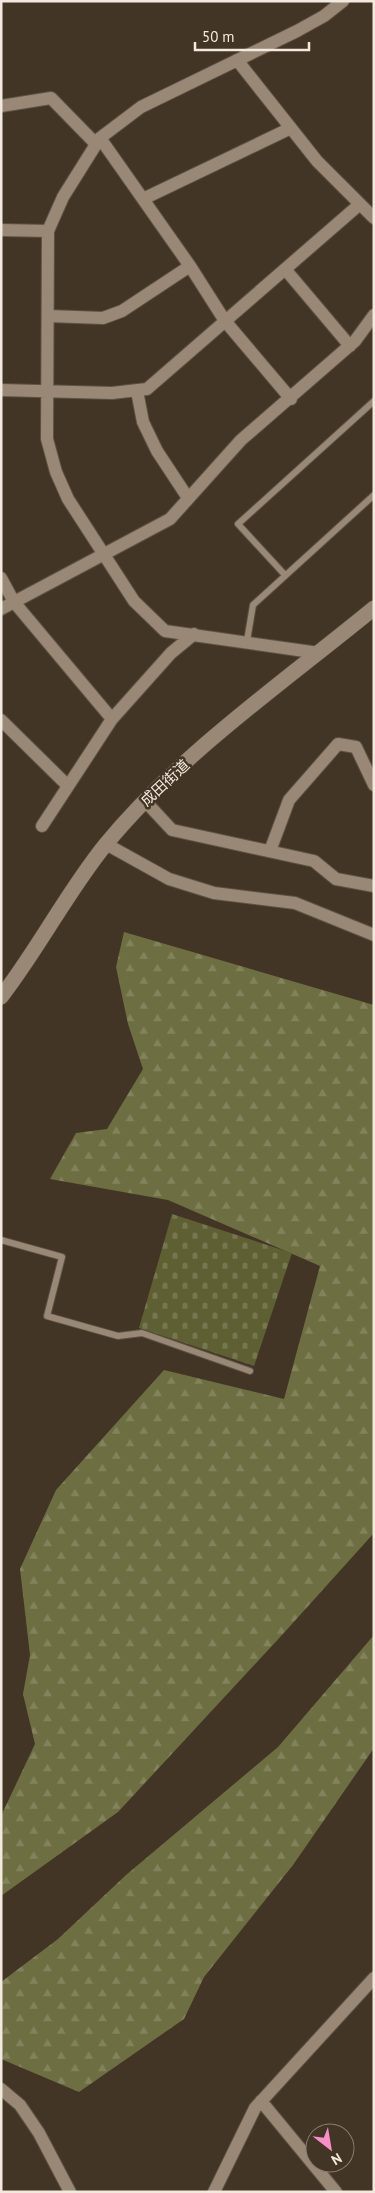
<svg xmlns="http://www.w3.org/2000/svg" width="375" height="2193" font-family="'PT Sans','Noto Sans JP',sans-serif">
	<style>
		.forest { fill: url(#forest-firs) }
		.cemetery { fill: url(#cemetery-stones) }
		.lines { fill: none; stroke-linecap: round; stroke-linejoin: round }
		.service-casing { stroke: #5d5244; stroke-width: 8 }
		.minor-casing { stroke: #5d5244; stroke-width: 14 }
		.tertiary-casing { stroke: #5d5244; stroke-width: 16 }
		.service { stroke: #988875; stroke-width: 6 }
		.minor { stroke: #988875; stroke-width: 12 }
		.tertiary { stroke: #988875; stroke-width: 15 }
		.labels { text-anchor: middle; stroke-width: 5; stroke-linejoin: round; paint-order: stroke }
		.street-label { font-size: 15px; fill: #f2e9df; stroke: #433525 }
	</style>
	<defs>
		<pattern id="forest-firs" width="22" height="20" patternUnits="userSpaceOnUse" patternTransform="scale(1.25)"><rect width="22" height="20" fill="#6d6e41"/><path d="M5 1l3.5 6h-7zM16 11l3.5 6h-7z" fill="#82835c"/></pattern>
		<pattern id="cemetery-stones" width="16" height="16" patternUnits="userSpaceOnUse" patternTransform="scale(1.25)"><rect width="16" height="16" fill="#5e5f33"/><path d="M2 7V4a2 2 0 0 1 4 0v3zM10 15v-3a2 2 0 0 1 4 0v3z" fill="#767650"/></pattern>
	</defs>
	<rect width="100%" height="100%" fill="#433525"/>
	<path class="forest" d="M124 932 374 1005V1533L282 1635 118 1812 1 1896V1816L35 1744 23 1694 30 1655 20 1569 56 1490 164 1370 284 1399 320 1266 168 1200 50 1179 76 1133 107 1129 143 1069 128 1024 116 967Z
		M374 1635V1748L293 1865 204 1977 184 2019 79 2092 1 2059V1982L58 1939 126 1875 278 1747Z"/>
	<path class="cemetery" d="M172 1214 292 1253 254 1366 139 1328Z"/>
	<g class="lines">
		<g class="service-casing">
			<path id="service" d="M285 575 238 524 374 401
				M247 641 253 605 374 495
				M1 1240 62 1257 47 1316 118 1336 142 1333 250 1371"/>
		</g>
		<g class="minor-casing">
			<path id="minor" d="M237 60 317 161 374 218
				M1 106 51 98 96 144
				M100 138 190 266 225 321 291 399
				M143 199 291 128
				M1 230 48 231
				M285 269 350 346
				M48 316 103 318 122 311 190 266
				M1 390 112 393 147 389 360 204
				M137 391 143 422 157 451 188 498
				M1 578 14 602 112 719
				M1 609 170 519 241 440 355 341 374 315
				M319 653 165 631 134 601 68 499 56 472 47 439 48 231 63 197 100 138 141 107 297 31 324 16 343 1
				M1 720 68 786
				M145 801 172 830 314 861 336 879 374 886
				M42 826 112 719 171 653 194 634
				M106 844 169 879 214 893 295 903 374 935
				M270 851 289 800 338 744 356 747 374 785
				M1 2089 20 2105 39 2133 70 2192
				M261 2101 336 2192
				M214 2192 255 2108 374 1978"/>
		</g>
		<g class="tertiary-casing">
			<path id="tertiary" d="M1 997C39 948 67 892 106 844 180 754 284 682 374 608"/>
		</g>
		<use href="#service" class="service"/>
		<use href="#minor" class="minor"/>
		<use href="#tertiary" class="tertiary"/>
	</g>
	<g class="labels">
		<g class="street-label">
			<text transform="translate(165 783) rotate(-43)" y="5">成田街道</text>
		</g>
	</g>
	<rect width="375" height="2193" fill="none" stroke="#f2e9df" stroke-width="5"/>
	<g transform="translate(330 2148) rotate(149)"><circle r="24" fill="#433525" stroke="#897d6f"/>
	<path d="M0-4L9 19L0 12L-9 19Z" fill="#fa8fc8"/>
	<text y="-8" font-size="14" font-weight="bold" text-anchor="middle" fill="#f2e9df">N</text>
	</g>
	<path d="M195 42v8h114v-8" fill="none" stroke="#f2e9df" stroke-width="2.5"/>
	<text x="202" y="42" font-size="15" fill="#f2e9df" stroke="#433525" stroke-width="4" paint-order="stroke">50 m</text>
</svg>
